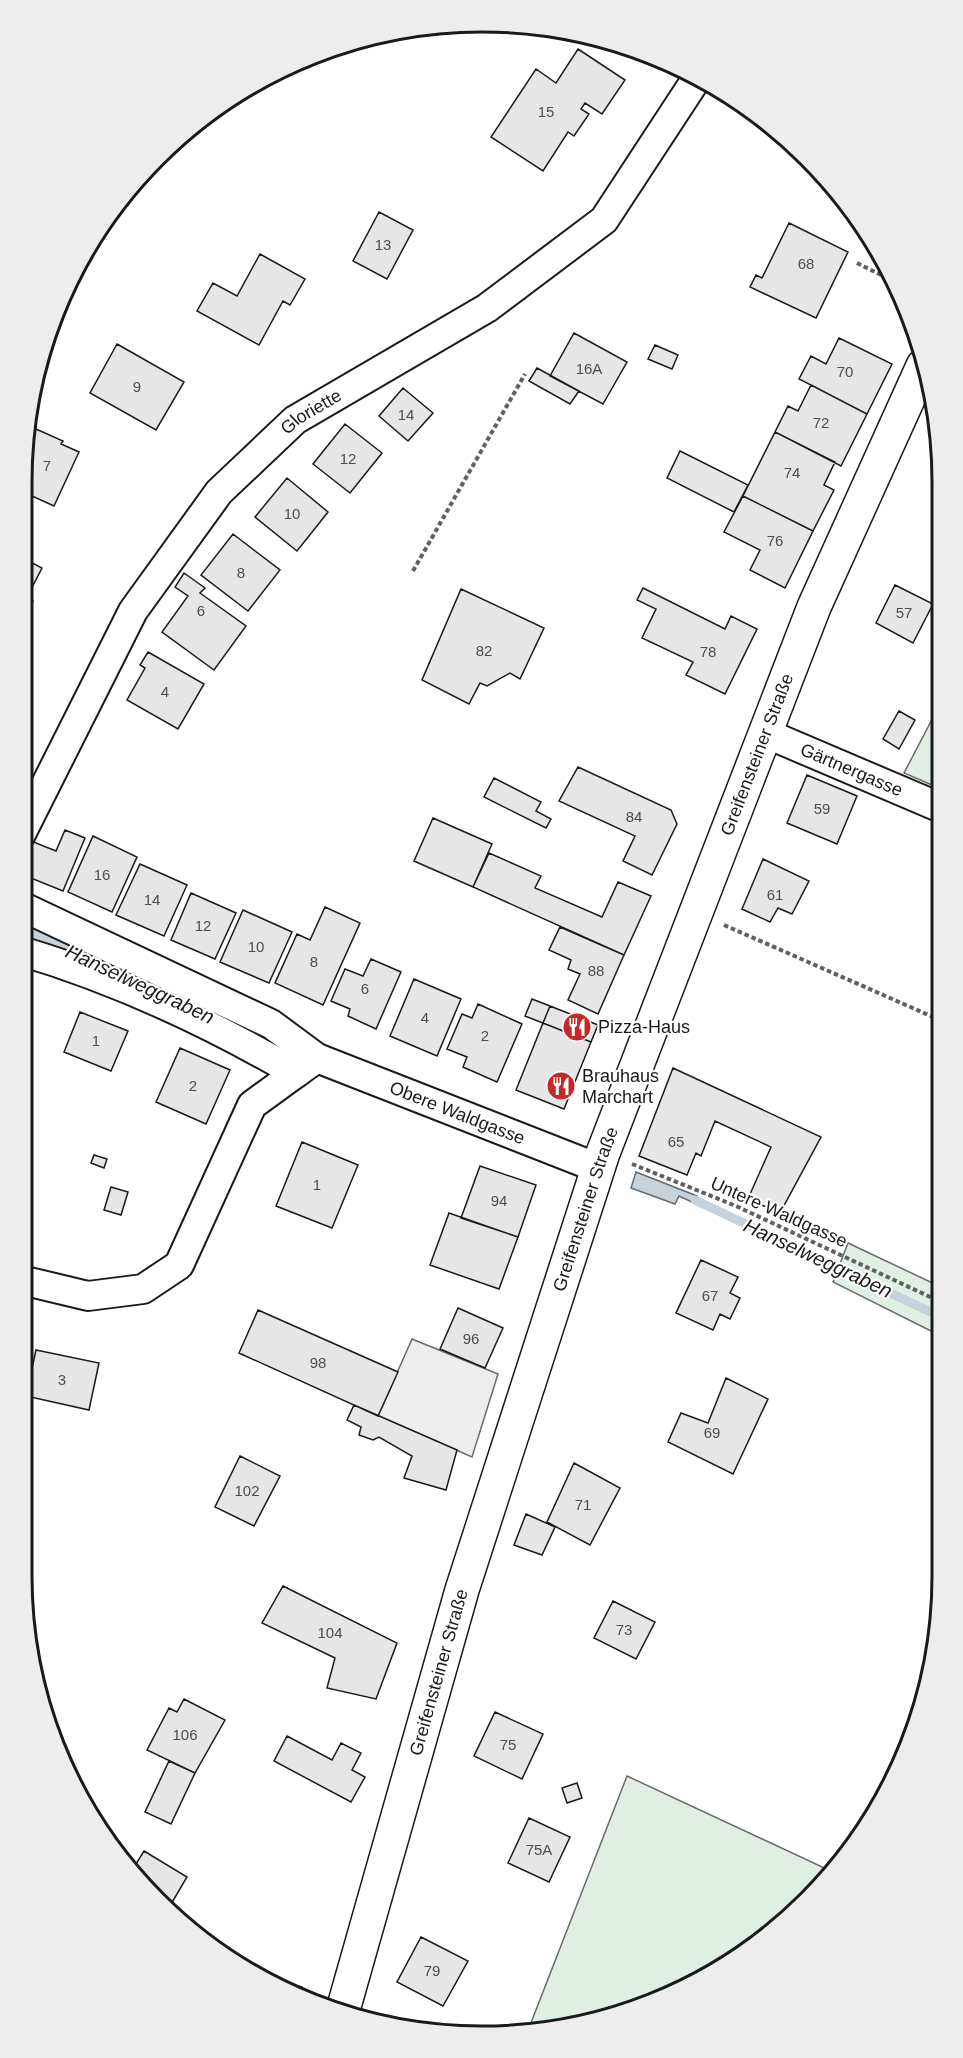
<svg xmlns="http://www.w3.org/2000/svg" width="963" height="2058" font-family="Arial,sans-serif">
	<style>
		.green { fill: #e0efe3; stroke: #6a6a6a; stroke-width: 1.5 }
		.parking { fill: #ededed; stroke: #6a6a6a; stroke-width: 1.5 }
		.water { fill: #c6d2dc; stroke: #6a6a6a; stroke-width: 1.5 }
		.lines { fill: none; stroke-linecap: round; stroke-linejoin: round }
		.stream { stroke: #c6d2dc; stroke-width: 9 }
		.building { fill: #e6e6e6; stroke: #1a1a1a; stroke-width: 1.5 }
		.minor-casing { stroke: #1a1a1a; stroke-width: 32 }
		.secondary-casing { stroke: #1a1a1a; stroke-width: 36 }
		.path { stroke: #5f5f5f; stroke-width: 4; stroke-dasharray: 4.5 3; stroke-linecap: butt }
		.minor { stroke: #fff; stroke-width: 28 }
		.secondary { stroke: #fff; stroke-width: 33 }
		.labels { text-anchor: middle; stroke-width: 4.5; stroke-linejoin: round; paint-order: stroke }
		.number-label { font-size: 15px; fill: #4d4d4d }
		.street-label { font-size: 18px; fill: #1a1a1a; stroke: #fff }
		.poi-label { font-size: 18px; fill: #1a1a1a; stroke: #fff; text-anchor: start }
		.water-label { font-size: 20px; font-style: italic; fill: #1a1a1a; stroke: #fff }
		.rim { fill: none; stroke: #1a1a1a; stroke-width: 3 }
	</style>
	<rect width="100%" height="100%" fill="#fff"/>
	<path class="green" d="M939 706V788L904 773Z
		M848 1243 941 1287V1336L833 1282Z
		M627 1776 833 1872 827 1880 762 1942 685 1989 541 2033H527Z"/>
	<path class="parking" d="M412 1339 498 1374 472 1457 378 1416Z"/>
	<path class="water" d="M636 1172 697 1196 694 1203 679 1196 675 1204 631 1188Z"/>
	<g class="lines">
		<path class="stream" d="M21 929 107 966
			M695 1200 941 1317"/>
	</g>
	<path class="building" d="M578 49 625 80 602 114 585 103 581 109 589 114 574 136 568 132 543 171 491 137 536 69 556 83Z
		M379 212 413 230 387 279 353 261Z
		M789 223 848 252 816 318 750 287 756 275 762 278Z
		M260 254 305 279 290 305 283 301 259 345 197 311 213 283 237 296Z
		M574 333 627 362 603 404 550 376Z
		M839 338 892 364 867 414 799 379 811 356 826 364Z
		M117 344 184 382 156 430 90 393Z
		M655 345 678 355 672 369 648 359Z
		M537 368 579 391 570 404 529 381Z
		M811 385 867 414 841 466 775 432 788 406 798 411Z
		M403 388 433 413 408 441 379 416Z
		M345 424 382 453 350 493 313 464Z
		M27 425 63 441 61 444 79 452 54 506 21 491Z
		M775 432 835 462 824 485 834 490 813 531 743 496Z
		M680 451 748 485 734 512 667 478Z
		M287 478 328 512 297 551 255 517Z
		M743 496 813 531 785 588 750 570 760 550 724 532Z
		M233 534 280 570 248 611 201 575Z
		M21 557 42 568 27 597 33 601 22 622 29 626 21 641Z
		M184 573 205 588 200 593 246 626 214 670 162 632 188 596 175 587Z
		M895 585 933 604 913 643 876 623Z
		M643 588 725 629 731 616 757 629 725 694 686 675 693 662 642 638 656 609 637 600Z
		M461 589 544 628 520 679 510 673 487 686 480 683 469 704 422 680Z
		M148 652 204 684 178 729 127 700 145 668 140 665Z
		M899 711 915 720 899 749 883 739Z
		M578 767 671 810 677 824 652 875 623 861 635 836 559 801Z
		M807 775 857 796 837 844 787 823Z
		M494 778 541 802 536 811 551 819 546 828 484 797Z
		M433 818 492 844 473 887 414 861Z
		M65 830 85 838 63 891 21 874V866L31 841 56 851Z
		M93 836 137 857 112 912 68 892Z
		M489 853 541 876 535 888 602 917 618 882 651 896 624 955 473 887Z
		M763 859 809 881 792 914 778 908 770 922 742 909Z
		M140 864 187 885 164 936 116 915Z
		M191 893 236 913 215 959 171 940Z
		M325 907 360 923 323 1005 275 983 297 934 310 940Z
		M243 910 292 932 269 983 220 962Z
		M560 927 624 955 598 1014 568 1000 580 974 568 969 571 960 549 950Z
		M371 959 401 972 376 1029 348 1016 350 1009 331 1001 345 969 363 976Z
		M21 973 29 976 21 1004Z
		M414 979 461 999 437 1056 390 1036Z
		M532 999 550 1006 543 1023 525 1016Z
		M478 1004 522 1024 497 1082 463 1067 467 1057 447 1049 462 1014 472 1018Z
		M550 1006 598 1025 591 1042 543 1023Z
		M80 1012 128 1031 111 1071 64 1052Z
		M543 1023 591 1042 564 1109 516 1090Z
		M180 1048 230 1070 206 1124 156 1102Z
		M673 1068 821 1137 781 1211 747 1201 771 1147 715 1121 701 1156 696 1153 687 1175 639 1156Z
		M302 1142 358 1165 332 1228 276 1206Z
		M94 1155 107 1159 104 1168 91 1163Z
		M480 1166 536 1185 518 1237 461 1218Z
		M111 1187 128 1192 121 1215 104 1210Z
		M449 1213 518 1237 499 1289 430 1265Z
		M701 1260 738 1277 730 1293 740 1298 730 1319 720 1314 713 1330 676 1313Z
		M458 1308 503 1328 485 1368 440 1349Z
		M258 1310 398 1372 378 1416 239 1353Z
		M36 1350 99 1363 89 1410 26 1396Z
		M726 1378 768 1399 733 1474 668 1442 681 1413 708 1423Z
		M354 1405 457 1450 446 1490 404 1478 412 1456 379 1437 373 1440 359 1435 361 1427 347 1420Z
		M240 1456 280 1476 254 1526 215 1507Z
		M574 1463 620 1488 590 1545 547 1522Z
		M526 1514 555 1527 542 1555 514 1545Z
		M283 1586 397 1643 376 1699 327 1688 335 1658 262 1623Z
		M613 1601 655 1622 636 1659 594 1638Z
		M184 1699 225 1720 195 1773 147 1750 169 1708 177 1712Z
		M495 1712 543 1734 522 1779 474 1756Z
		M287 1736 332 1760 341 1743 361 1753 352 1770 365 1777 351 1802 274 1761Z
		M169 1761 195 1773 171 1824 145 1812Z
		M577 1783 582 1798 567 1803 562 1788Z
		M529 1818 570 1837 549 1882 508 1863Z
		M144 1851 187 1877 167 1911 131 1872Z
		M421 1937 468 1961 443 2006 397 1982Z
		M247 1972 302 1987 300 1994 251 1975Z"/>
	<g class="lines">
		<g class="minor-casing">
			<g id="minor">
				<path id="s1" d="M765 733 939 807"/>
				<path id="s2" d="M21 834 133 611 219 492 295 420 487 308 604 220 697 78"/>
				<path d="M21 906 271 1024 317 1058"/>
				<path id="s3" d="M21 951C115 979 212 1024 296 1073L317 1058 598 1168"/>
				<path d="M21 1280 88 1296 143 1289 179 1265 252 1105 296 1073"/>
			</g>
		</g>
		<g class="secondary-casing">
			<g id="secondary">
				<path id="s4" d="M343 2010 462 1590 603 1153 814 607 923 366"/>
			</g>
		</g>
		<path class="path" d="M857 263 893 281
			M413 571 525 374
			M724 925 940 1020
			M632 1164 736 1206 941 1302"/>
		<use href="#minor" class="minor"/>
		<use href="#secondary" class="secondary"/>
	</g>
	<defs>
		<g id="restaurant-disc" transform="scale(1.5)"><circle r="9.5" fill="#c62828" stroke="#fff"/><path d="M-5-6h1v4h1v-4h1v4h1v-4h1v5L-1.5 .5V6h-2V.5L-5-1ZM5-6V6H3V1.5H1.5Q1.5-4 5-6Z" fill="#fff"/></g>
	</defs>
	<g fill-rule="evenodd">
		<use href="#restaurant-disc" x="577" y="1027"/>
		<use href="#restaurant-disc" x="561" y="1086"/>
	</g>
	<g class="labels">
		<g class="number-label">
			<text x="546" y="117">15</text>
			<text x="383" y="250">13</text>
			<text x="806" y="269">68</text>
			<text x="589" y="374">16A</text>
			<text x="845" y="377">70</text>
			<text x="137" y="392">9</text>
			<text x="406" y="420">14</text>
			<text x="821" y="428">72</text>
			<text x="348" y="464">12</text>
			<text x="47" y="471">7</text>
			<text x="792" y="478">74</text>
			<text x="292" y="519">10</text>
			<text x="775" y="546">76</text>
			<text x="241" y="578">8</text>
			<text x="201" y="616">6</text>
			<text x="904" y="618">57</text>
			<text x="484" y="656">82</text>
			<text x="708" y="657">78</text>
			<text x="165" y="697">4</text>
			<text x="822" y="814">59</text>
			<text x="634" y="822">84</text>
			<text x="102" y="880">16</text>
			<text x="775" y="900">61</text>
			<text x="152" y="905">14</text>
			<text x="203" y="931">12</text>
			<text x="256" y="952">10</text>
			<text x="314" y="967">8</text>
			<text x="596" y="976">88</text>
			<text x="365" y="994">6</text>
			<text x="425" y="1023">4</text>
			<text x="485" y="1041">2</text>
			<text x="96" y="1046">1</text>
			<text x="193" y="1091">2</text>
			<text x="676" y="1147">65</text>
			<text x="317" y="1190">1</text>
			<text x="499" y="1206">94</text>
			<text x="710" y="1301">67</text>
			<text x="471" y="1344">96</text>
			<text x="318" y="1368">98</text>
			<text x="62" y="1385">3</text>
			<text x="712" y="1438">69</text>
			<text x="247" y="1496">102</text>
			<text x="583" y="1510">71</text>
			<text x="624" y="1635">73</text>
			<text x="330" y="1638">104</text>
			<text x="185" y="1740">106</text>
			<text x="508" y="1750">75</text>
			<text x="539" y="1855">75A</text>
			<text x="432" y="1976">79</text>
		</g>
		<g class="street-label">
			<text dy="6" stroke="none"><textPath href="#s2" startOffset="519">Gloriette</textPath></text>
			<text dy="6" stroke="none"><textPath href="#s4" startOffset="1323">Greifensteiner Straße</textPath></text>
			<text dy="6" stroke="none"><textPath href="#s1" startOffset="94">Gärtnergasse</textPath></text>
			<text dy="6" stroke="none"><textPath href="#s3" startOffset="478">Obere Waldgasse</textPath></text>
			<text dy="6" stroke="none"><textPath href="#s4" startOffset="837">Greifensteiner Straße</textPath></text>
			<text transform="translate(779 1212) rotate(24)" y="6">Untere Waldgasse</text>
			<text dy="6" stroke="none"><textPath href="#s4" startOffset="351">Greifensteiner Straße</textPath></text>
		</g>
		<g class="poi-label">
			<text x="598" y="1033">Pizza-Haus</text>
			<text x="582" y="1082">Brauhaus<tspan x="582" dy="21">Marchart</tspan></text>
		</g>
		<g class="water-label">
			<text transform="translate(140 984) rotate(25)" y="7">Hanselweggraben</text>
			<text transform="translate(818 1258) rotate(25)" y="7">Hanselweggraben</text>
		</g>
	</g>
	<path d="M0 0H963V2058H0ZM482 32H482A450 450 0 0 1 932 482V1576A450 450 0 0 1 482 2026H482A450 450 0 0 1 32 1576V482A450 450 0 0 1 482 32Z" fill="#ededed" fill-rule="evenodd"/>
	<path class="rim" d="M482 32H482A450 450 0 0 1 932 482V1576A450 450 0 0 1 482 2026H482A450 450 0 0 1 32 1576V482A450 450 0 0 1 482 32Z"/>
</svg>
